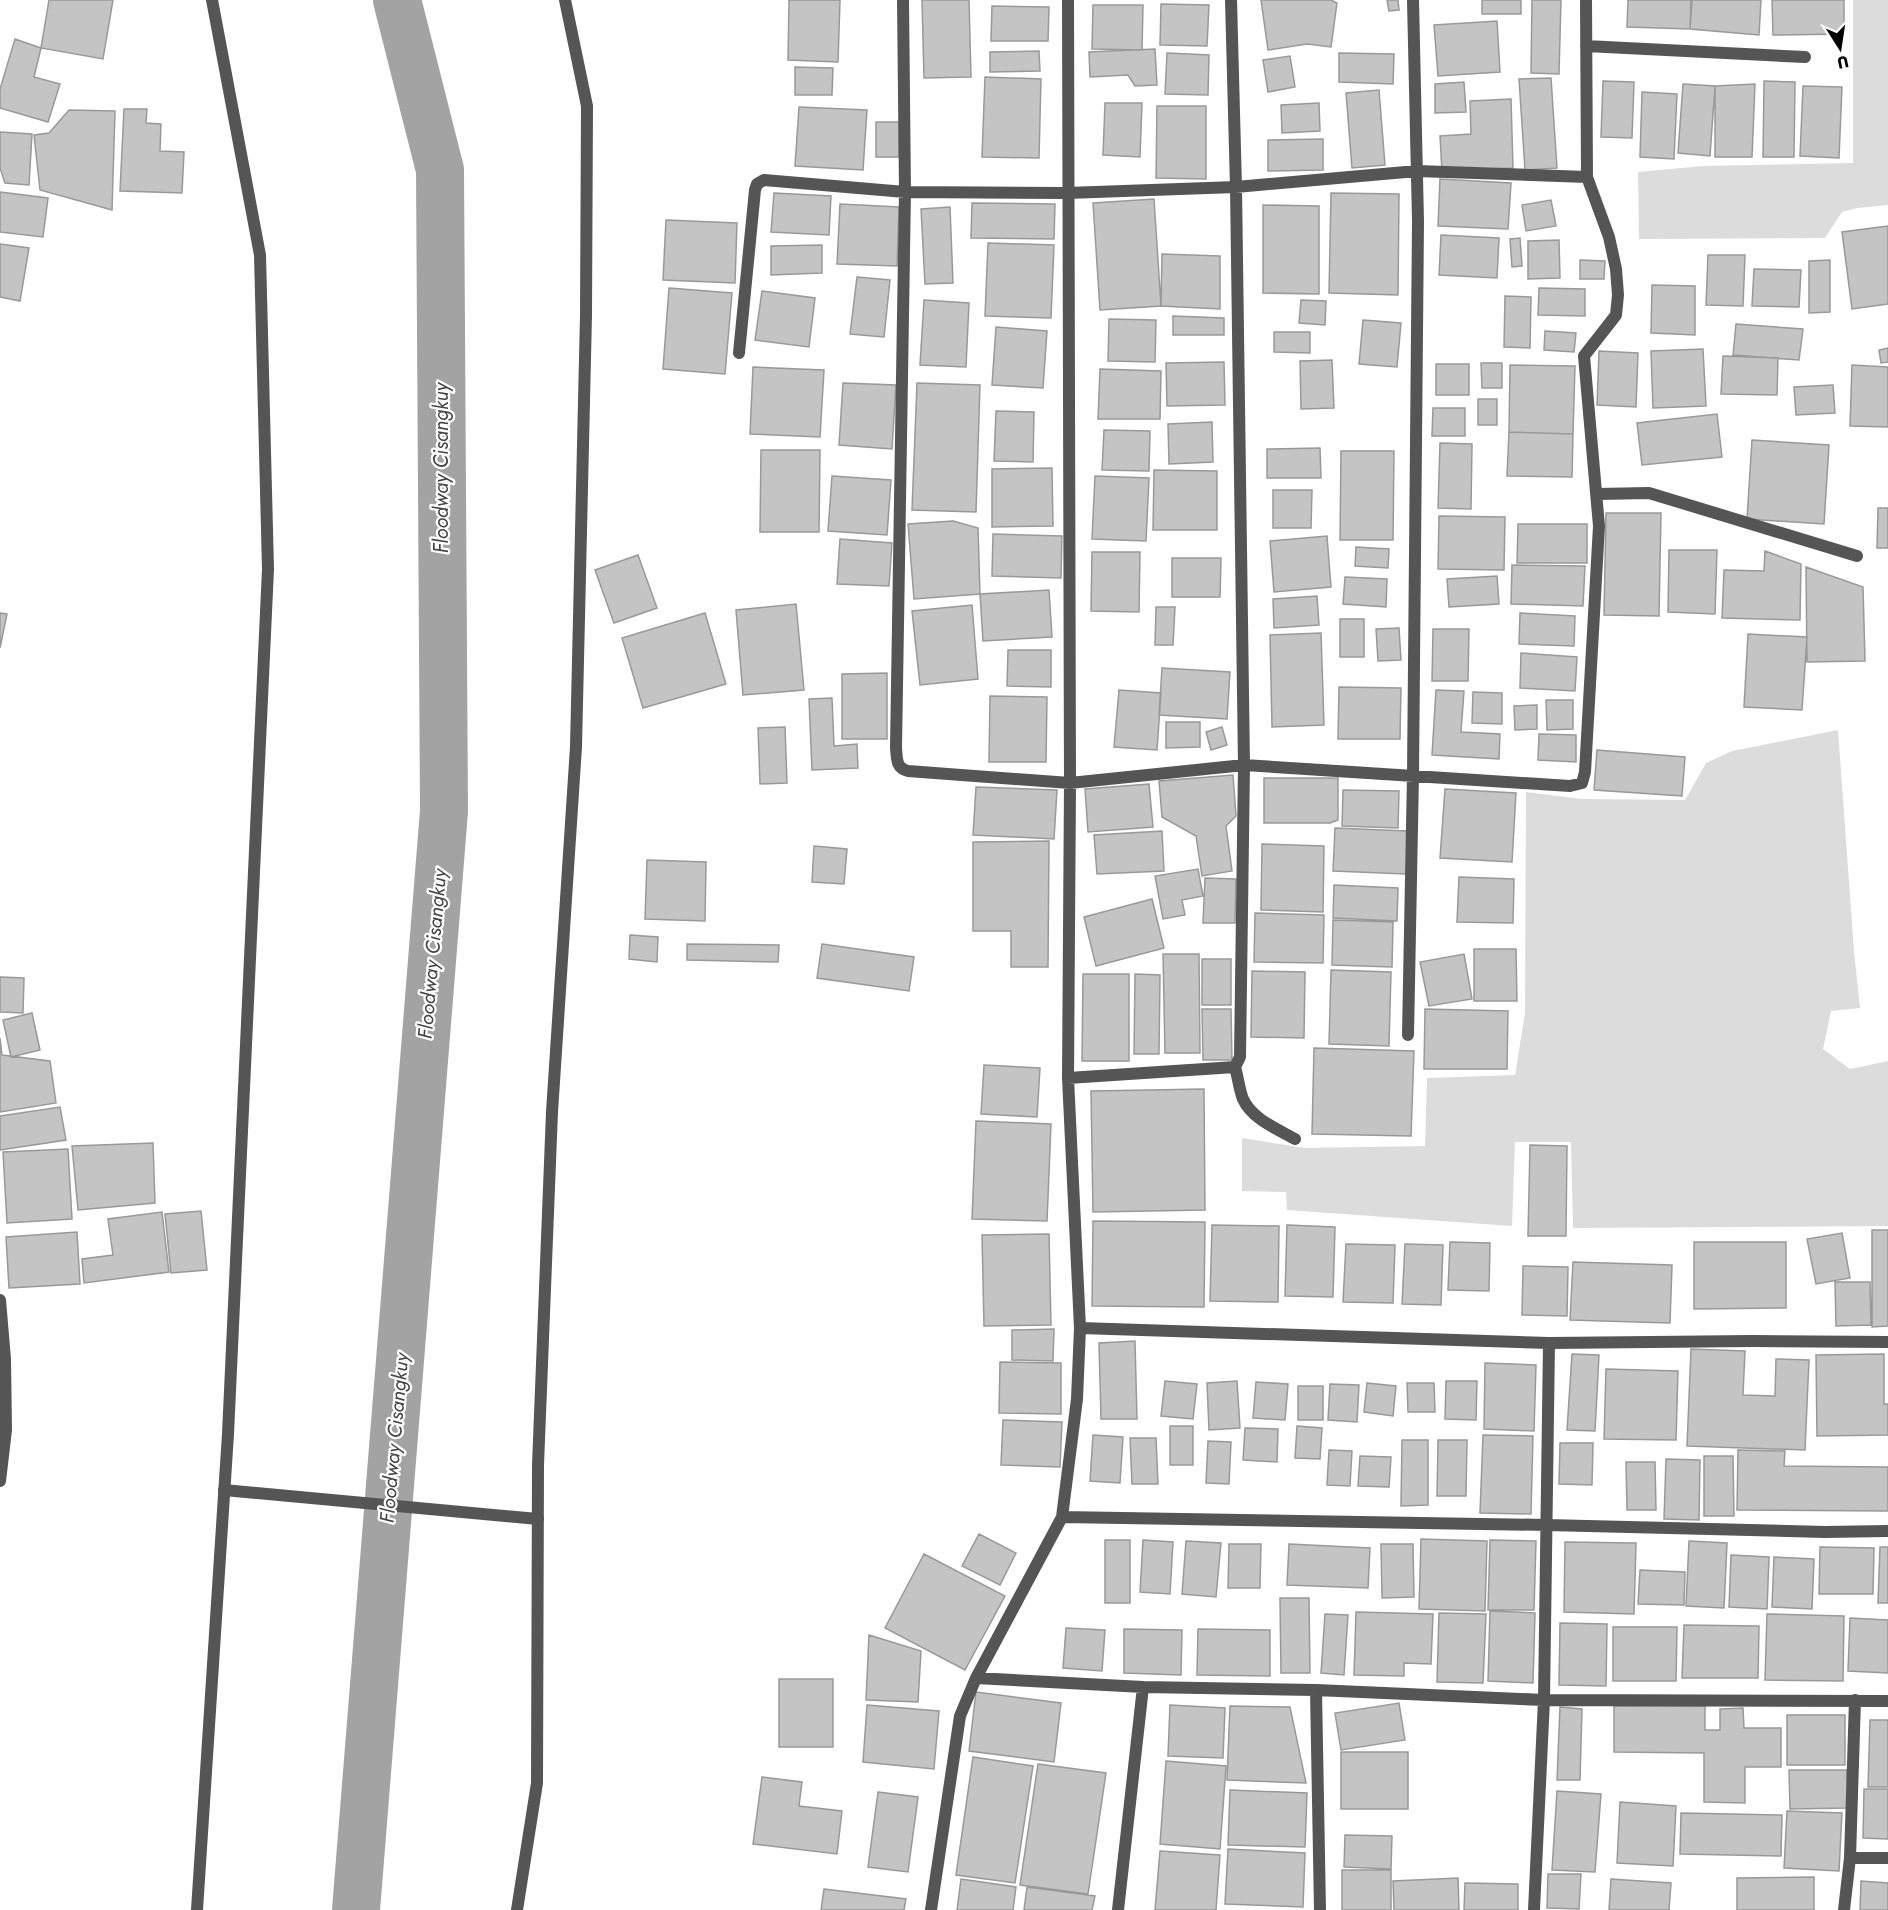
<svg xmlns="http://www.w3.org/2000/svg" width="1888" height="1910" font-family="Jost,sans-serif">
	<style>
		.green { fill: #dcdcdc }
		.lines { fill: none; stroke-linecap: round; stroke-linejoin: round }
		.canal { stroke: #a3a3a3; stroke-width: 48 }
		.building { fill: #c4c4c4; stroke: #999; stroke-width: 1.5 }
		.service { stroke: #555; stroke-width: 12 }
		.minor { stroke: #555; stroke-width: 12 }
		.tertiary { stroke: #555; stroke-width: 12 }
		.labels { text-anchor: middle; stroke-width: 4.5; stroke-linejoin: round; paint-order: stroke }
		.water-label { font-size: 20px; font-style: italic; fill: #444; stroke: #fff }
	</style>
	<rect width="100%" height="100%" fill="#fff"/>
	<path class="green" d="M1853 0H1888V205L1857 208 1842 212 1825 238 1639 239 1638 172 1703 166 1853 163Z
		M1838 730 1854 951 1860 1008 1831 1011 1823 1049 1850 1069 1888 1061V1226L1573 1228 1571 1142H1515L1512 1226 1287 1210 1286 1192 1242 1191V1138L1305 1148 1425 1146 1427 1078 1515 1075 1525 1013 1526 792 1582 799 1685 800 1706 763 1732 751Z"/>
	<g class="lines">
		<path class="canal" d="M356 1910 444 811 440 170 397 0"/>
	</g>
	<path class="building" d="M49 0H113L103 59 41 48Z
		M789 0H840L838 62 788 60Z
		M922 0H969L971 77 924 78Z
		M1261 0H1331L1337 3 1331 47 1307 44 1268 50Z
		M1387 0H1398L1399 10 1389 11Z
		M1482 0H1521V14H1482Z
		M1532 0H1561L1559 74 1531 73Z
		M1628 0H1691L1690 29 1627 27Z
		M1692 0H1761L1759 35 1690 29Z
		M1772 0H1844V34L1773 35Z
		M1161 4 1209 5 1207 46 1160 45Z
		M1093 5H1143L1142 50 1092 49Z
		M992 6 1049 7 1048 41H991Z
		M1497 21 1500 72 1438 76 1434 25Z
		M15 39 41 48 34 77 60 84 48 122 0 108V89Z
		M1155 49 1157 85 1135 86 1128 75 1090 77 1089 52Z
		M1039 51 1040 71 990 72V52Z
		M1167 53 1209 55 1208 95 1165 94Z
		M1339 53 1394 54 1393 84 1339 82Z
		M1290 56 1295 87 1268 92 1263 60Z
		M795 67 833 68 832 95H795Z
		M985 77 1041 79 1039 158 982 157Z
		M1551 78 1557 168 1525 170 1519 79Z
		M1603 81 1634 82 1632 138 1601 137Z
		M1764 81 1795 82 1794 157H1763Z
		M1464 82 1466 112 1435 113V84Z
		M1683 84 1715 86 1710 156 1678 153Z
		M1755 84 1752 157H1715V86Z
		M1803 86 1842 87 1839 158 1800 156Z
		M1379 90 1385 165 1352 168 1346 93Z
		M1642 92 1677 94 1674 159 1640 157Z
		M1511 99 1513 168 1442 171 1440 136 1471 134 1470 101Z
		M1105 103H1142L1140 157 1103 155Z
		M1319 103 1320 131 1282 133 1281 105Z
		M1157 106H1206V179L1156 178Z
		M799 107 867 110 863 170 795 166Z
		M124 109H147L146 123 161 124 160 151 184 152 182 193 120 191Z
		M69 110 115 111 112 210 40 190 34 135 49 133Z
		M876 122H899V157H876Z
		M0 132 32 134 29 185 5 183 0 168Z
		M1323 139V170L1268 171V140Z
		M1440 179 1511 183 1508 229 1438 226Z
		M0 192 48 198 43 237 0 232Z
		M774 193 831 196 829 235 771 232Z
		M1331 193 1399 194 1398 295 1329 293Z
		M1154 199 1161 306 1100 310 1093 203Z
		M1551 200 1556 226 1526 231 1522 205Z
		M972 203 1055 204 1054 239 971 238Z
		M840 204 899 207 897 266 837 264Z
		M1263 205 1319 206V294L1263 293Z
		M950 207 953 283 925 284 921 209Z
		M666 220 737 223 735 283 663 280Z
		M1888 226V304L1852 309 1842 232Z
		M1441 235 1499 238 1497 278 1439 275Z
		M1520 238 1522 266 1512 267 1510 239Z
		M1559 240 1560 278 1528 279V241Z
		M988 243 1054 245 1051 318 985 316Z
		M0 244 29 248 20 301 0 297Z
		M822 245V273L771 275V246Z
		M1162 254 1220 256V309L1161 306Z
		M1708 255H1745L1743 306 1706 305Z
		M1580 260 1605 261 1604 279H1580Z
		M1830 260V312L1809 313V261Z
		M1754 269 1801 270 1799 307 1752 306Z
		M857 277 890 280 884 337 850 334Z
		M1652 285 1695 286V335L1651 333Z
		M669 288 732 293 725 374 663 369Z
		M1539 288 1585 289V316L1538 315Z
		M762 291 815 298 809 347 755 340Z
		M1505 296 1531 297 1530 348 1504 347Z
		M924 300 969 303 966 367 920 365Z
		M1301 300 1326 301 1325 325 1299 323Z
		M1173 316 1224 318V335H1173Z
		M1109 319 1156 320 1155 362 1108 361Z
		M1363 320 1401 323 1397 367 1359 364Z
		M1736 324 1803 329 1799 360 1733 355Z
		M996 327 1047 331 1043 388 992 385Z
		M1545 331 1576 333 1574 352 1544 350Z
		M1274 332H1310V353L1274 352Z
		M1888 348V362L1881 363 1879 350Z
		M1703 349 1706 406 1653 408 1651 351Z
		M1599 351 1638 353 1636 407 1597 405Z
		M1723 356 1778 358 1777 395 1721 394Z
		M1332 360 1334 408 1301 409 1300 361Z
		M1224 362 1225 405 1167 406 1166 363Z
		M1481 363H1502V388H1482Z
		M1436 364H1469V395H1436Z
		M1510 365 1575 366 1573 434 1509 432Z
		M1852 365 1888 367V427L1850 426Z
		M753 367 824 370 820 437 750 434Z
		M1100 369 1161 371 1160 419H1098Z
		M843 383 896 385 892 449 839 445Z
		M917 383 980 385 976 512 912 510Z
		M1833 385 1835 413 1796 415 1794 387Z
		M1478 399H1497V425H1478Z
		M1433 408H1465V436H1432Z
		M996 411 1034 412 1033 462 994 461Z
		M1717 414 1722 457 1642 465 1637 423Z
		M1212 422 1213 462 1169 464 1168 424Z
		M1104 430 1150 431 1149 471 1102 470Z
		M1509 432 1573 434 1572 477 1507 476Z
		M1752 440 1829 445 1824 524 1747 519Z
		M1440 443 1472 444 1471 509 1438 508Z
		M1320 448 1321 478H1267V449Z
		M761 450H820L819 532H760Z
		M1341 451H1394L1393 540H1340Z
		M1052 468 1053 526 992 527V469Z
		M1154 470 1217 471V530H1153Z
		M832 476 891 480 887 535 828 531Z
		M1095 476 1149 478 1146 541 1092 539Z
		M1273 490H1312L1311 528H1273Z
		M1878 508H1888V548H1877Z
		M1606 513H1661L1659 616 1604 615Z
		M1439 516 1505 517 1504 570 1438 569Z
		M953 521 978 528 980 594 914 599 908 524Z
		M1518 524H1587V563H1517Z
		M993 534 1062 536 1061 578 992 576Z
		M1327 536 1331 587 1274 592 1270 541Z
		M840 539 892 543 889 586 837 584Z
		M1356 547 1389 549 1388 568 1355 566Z
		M1669 550H1717L1715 614 1668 612Z
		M1765 551 1801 564 1800 620 1722 618 1724 570 1764 571Z
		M1092 552H1140L1139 612 1091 611Z
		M638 555 657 608 614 623 595 570Z
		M1172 558H1221L1220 597H1172Z
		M1512 565 1585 566 1583 606 1511 604Z
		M1806 567 1863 587 1865 661 1807 662Z
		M1497 576 1499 604 1449 607 1447 579Z
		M1345 577 1387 579 1386 607 1343 604Z
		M1049 590 1052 637 983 641 980 594Z
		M1317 596 1319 625 1274 628 1273 599Z
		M796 604 804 690 743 695 736 610Z
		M972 605 978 679 920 685 912 611Z
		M1156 607H1175L1173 645H1155Z
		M0 613 7 614 0 648Z
		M705 613 726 684 643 708 622 638Z
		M1520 613 1575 616 1574 646 1519 644Z
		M1340 619H1364V657H1340Z
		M1399 628 1401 660 1378 661 1376 629Z
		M1433 629H1469L1468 681H1432Z
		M1321 633 1324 725 1272 727 1270 635Z
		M1748 634 1807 637 1802 710 1744 707Z
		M1008 650H1051V687L1007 686Z
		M1521 653 1577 657 1575 691 1520 688Z
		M1162 668 1230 672 1227 719 1159 715Z
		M887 673V739H842V674Z
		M1339 687 1401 688 1400 739H1338Z
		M1119 690 1161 693 1157 750 1114 747Z
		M1436 690 1464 691 1461 732 1500 734 1499 759 1432 755Z
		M1473 692 1502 693V724L1472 723Z
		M990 696 1047 697 1046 762H989Z
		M832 698 834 746 857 744 858 768 812 770 809 699Z
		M1546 700H1573V729L1547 730Z
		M1537 705V729L1515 730 1514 706Z
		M1166 722H1200V747L1166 748Z
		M785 727 787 783 760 784 758 728Z
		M1222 727 1227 745 1211 750 1206 732Z
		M1539 734 1576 735V762L1538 760Z
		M1597 750 1685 757 1682 796 1594 790Z
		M1233 775 1236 816 1226 826 1232 871 1202 876 1196 836 1162 817 1159 781Z
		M1264 778H1338V820L1330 823H1264Z
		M1149 784 1153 827 1088 832 1085 789Z
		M976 787 1057 790 1054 839 973 835Z
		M1445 789 1516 793 1512 862 1440 858Z
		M1343 790 1399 791 1398 828 1342 826Z
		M1335 828 1408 831 1406 874 1333 871Z
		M1162 831 1164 871 1097 874 1094 835Z
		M1049 841 1048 967H1011V931H973V842Z
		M1262 844 1324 846 1323 912 1261 910Z
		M814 846 847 849 844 884 812 882Z
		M647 860 706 862 705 921 645 919Z
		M1198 869 1203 896 1182 900 1185 915 1163 919 1155 876Z
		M1459 877 1514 879 1513 923 1457 922Z
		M1205 878 1236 879 1235 923H1203Z
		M1334 885 1398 888 1397 921 1333 918Z
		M1152 899 1164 948 1096 966 1084 917Z
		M1255 913 1324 915 1323 963 1254 962Z
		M1333 920 1393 922 1392 967 1332 965Z
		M630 935 658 937 657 962 629 959Z
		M687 944 779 945 778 962 687 960Z
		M822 944 914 957 909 991 817 978Z
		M1474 949H1516L1517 1001H1474Z
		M1163 954H1199L1200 1053H1165Z
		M1464 954 1472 999 1429 1006 1420 962Z
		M1202 959H1231V1005H1202Z
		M1331 970 1391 972 1389 1046 1329 1044Z
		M1252 971 1305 972 1304 1038 1251 1037Z
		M1083 974H1129V1061H1082Z
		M1135 974 1160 975 1159 1054H1134Z
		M0 977 24 978 23 1013 0 1012Z
		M1202 1009H1231L1232 1060H1203Z
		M1425 1009 1508 1011 1507 1069H1424Z
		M32 1013 40 1050 11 1057 3 1020Z
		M0 1038 2 1055 50 1061 56 1103 0 1112Z
		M1314 1048 1414 1051 1411 1136 1312 1134Z
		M984 1065 1040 1068 1037 1117 981 1114Z
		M1204 1089 1205 1210 1093 1212 1091 1091Z
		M60 1107 66 1140 0 1150V1116Z
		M976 1121 1051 1124 1047 1221 972 1219Z
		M153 1143 155 1203 78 1210 72 1146Z
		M1530 1145 1567 1146 1566 1236H1528Z
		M68 1149 72 1219 7 1223 3 1152Z
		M201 1211 207 1270 171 1273 165 1214Z
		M162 1212 169 1272 84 1283 82 1259 113 1255 108 1219Z
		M1093 1221 1205 1222 1204 1307 1092 1306Z
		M1212 1225 1279 1226 1278 1302 1210 1301Z
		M1287 1225 1335 1227 1333 1297 1285 1296Z
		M1872 1230H1888V1326L1872 1327Z
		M77 1232 80 1284 9 1288 6 1237Z
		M1842 1233 1850 1278 1816 1284 1807 1239Z
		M1049 1234 1051 1325 984 1326 982 1235Z
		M1450 1242 1490 1243 1489 1291 1448 1290Z
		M1694 1242H1786V1308L1694 1309Z
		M1346 1244 1395 1245 1393 1303 1343 1302Z
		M1405 1244 1443 1245 1441 1305 1402 1304Z
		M1573 1262 1672 1265 1670 1323 1570 1320Z
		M1523 1266 1568 1267 1567 1316 1522 1315Z
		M1835 1282H1870L1871 1325 1836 1326Z
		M1054 1329 1053 1361 1012 1360V1330Z
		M1135 1341 1137 1419H1101L1099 1343Z
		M1691 1349 1745 1351 1743 1395 1775 1396 1776 1359 1809 1360 1805 1450 1687 1446Z
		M1572 1354 1599 1355 1595 1431 1567 1430Z
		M1884 1354V1404H1888V1435L1817 1436 1816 1355Z
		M1000 1362 1061 1363V1414L999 1413Z
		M1485 1363 1536 1365 1534 1431 1484 1429Z
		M1606 1369 1678 1371 1676 1440 1604 1439Z
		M1165 1381 1197 1384 1193 1419 1161 1416Z
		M1237 1381 1240 1428 1209 1430 1207 1383Z
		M1446 1381H1477L1476 1420 1445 1419Z
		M1256 1382 1288 1384 1285 1420 1253 1418Z
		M1367 1383 1396 1386 1393 1416 1364 1412Z
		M1407 1383H1434L1435 1412H1408Z
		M1330 1384 1359 1385 1357 1422 1328 1420Z
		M1298 1386H1323V1420H1298Z
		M1003 1420 1062 1422 1060 1467 1001 1465Z
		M1170 1426H1193V1465H1170Z
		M1297 1426 1322 1428 1320 1459 1295 1458Z
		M1245 1428 1278 1429 1277 1462 1243 1460Z
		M1093 1435 1123 1437 1120 1483 1090 1481Z
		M1483 1435 1533 1436 1531 1514 1480 1513Z
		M1130 1438H1156L1158 1484H1132Z
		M1402 1440H1428V1505L1401 1506Z
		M1438 1440H1467L1466 1496H1437Z
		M1208 1441 1231 1442 1229 1484 1206 1483Z
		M1560 1443H1593L1592 1485 1559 1484Z
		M1329 1450 1352 1451 1350 1486 1327 1485Z
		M1738 1450 1785 1451 1784 1466 1888 1467V1511L1737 1510Z
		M1360 1456 1391 1457 1389 1487 1358 1486Z
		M1704 1456H1733L1734 1516H1704Z
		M1666 1459 1700 1460 1699 1520 1664 1519Z
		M1626 1462H1655L1656 1510H1627Z
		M979 1534 1016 1553 1000 1585 962 1566Z
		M1421 1539 1487 1541 1485 1611 1419 1609Z
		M1105 1540H1130V1603H1105Z
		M1143 1540 1173 1542 1170 1594 1140 1592Z
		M1490 1540 1536 1541 1534 1610H1488Z
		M1186 1541 1221 1543 1216 1597 1182 1594Z
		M1689 1541 1727 1543 1724 1608 1686 1606Z
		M1565 1542 1636 1543 1634 1614 1564 1612Z
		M1229 1544H1261L1260 1588H1228Z
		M1289 1544 1370 1548 1368 1588 1287 1585Z
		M1381 1544H1413L1414 1597 1382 1598Z
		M1820 1547 1874 1548 1873 1594H1819Z
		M1880 1547H1888V1603H1878Z
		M924 1554 1005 1596 965 1670 885 1628Z
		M1731 1555 1769 1557 1767 1609 1729 1607Z
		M1774 1557 1814 1559 1812 1609 1772 1607Z
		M1640 1570 1685 1572 1684 1605 1638 1604Z
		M1280 1598H1309L1310 1673H1281Z
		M1490 1611 1535 1613 1533 1683 1488 1681Z
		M1356 1612 1433 1614 1431 1664 1404 1663V1676L1354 1675Z
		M1439 1613 1486 1614 1483 1683 1437 1682Z
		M1325 1614 1348 1615 1344 1675 1321 1673Z
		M1767 1614 1844 1616 1843 1681 1765 1680Z
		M1850 1618 1888 1620V1673L1848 1671Z
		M1560 1623 1607 1624 1606 1686 1559 1685Z
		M1684 1625 1759 1626 1758 1678H1682Z
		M1613 1627H1677L1676 1681H1613Z
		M1066 1628 1105 1630 1102 1671 1063 1668Z
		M1124 1629 1182 1630 1181 1675 1124 1673Z
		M1198 1629 1270 1630V1676L1197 1675Z
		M869 1635 921 1651 918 1702 866 1700Z
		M779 1679H833V1747H779Z
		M976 1692 1061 1703 1054 1762 969 1751Z
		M1399 1703 1405 1740 1341 1750 1335 1713Z
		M867 1705 939 1711 934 1769 863 1762Z
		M1170 1705 1225 1708 1223 1758 1168 1756Z
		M1230 1706 1290 1707 1306 1783 1227 1780Z
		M1614 1706H1705V1730H1720V1709L1743 1708 1744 1728H1781V1767H1745V1803L1704 1802V1753L1614 1752Z
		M1560 1707 1582 1709 1580 1780H1557Z
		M1787 1715H1845V1765H1787Z
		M1870 1720H1888V1787H1868Z
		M1341 1752H1408V1809H1341Z
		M973 1757 1033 1766 1015 1883 956 1875Z
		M1166 1761 1226 1766 1220 1849 1160 1844Z
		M1038 1764 1106 1773 1088 1894 1020 1885Z
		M1789 1770H1847L1848 1808 1790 1809Z
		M762 1777 802 1782 799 1806 842 1811 837 1854 753 1844Z
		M1864 1789H1888V1839L1863 1838Z
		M1230 1790 1307 1793 1305 1847 1228 1845Z
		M1557 1791 1601 1794 1595 1872 1552 1870Z
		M878 1792 918 1797 908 1872 868 1867Z
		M1620 1802 1676 1806 1673 1866 1617 1863Z
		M1787 1811 1842 1813 1839 1871 1784 1868Z
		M1681 1813 1782 1815 1781 1856 1680 1854Z
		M1345 1835 1392 1836 1391 1869 1344 1867Z
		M1228 1849 1305 1853 1303 1907 1225 1904Z
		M1160 1851 1220 1855 1216 1910H1155Z
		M1342 1870H1391V1910H1342Z
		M1548 1874H1581L1579 1909 1547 1908Z
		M1814 1877V1910H1737V1878Z
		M1458 1878 1459 1910H1394L1393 1881Z
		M961 1879 1016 1887 1013 1910H957Z
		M1611 1879 1671 1883 1669 1910H1609Z
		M1861 1881 1888 1883V1910H1860Z
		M1465 1883 1518 1884V1910H1464Z
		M1027 1887 1095 1896 1092 1910H1024Z
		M824 1889 906 1899 904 1910H821Z"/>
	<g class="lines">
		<path class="service" d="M224 1490 538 1519"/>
		<path class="minor" d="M903 0 905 192 896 748C897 759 896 768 908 771L1070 783 1244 765 1570 786 1582 783 1585 772 1599 526 1584 356 1616 315 1618 295 1616 269 1609 237 1587 177 1586 0
			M1068 0 1070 783 1068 1078 1080 1328
			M1231 0 1236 187 1244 765 1240 1057 1235 1067C1238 1077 1239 1089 1243 1099 1252 1119 1277 1129 1295 1139
			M1586 46 1805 57
			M739 353 755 190 757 184 764 180 905 192 1067 193 1236 187 1417 171 1587 177
			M1597 494 1649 493 1857 556
			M1408 1035 1413 775 1418 221 1413 0
			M1068 1078 1235 1067
			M1062 1517 1547 1525 1825 1532 1888 1531
			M976 1678 1143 1687 1316 1690 1544 1700 1888 1701
			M1316 1690 1320 1910
			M1850 1858H1888
			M197 1910 228 1434 268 569 260 255 212 0
			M517 1910 537 1783 538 1465 552 1112 576 747 586 315 587 106 565 0
			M931 1910 960 1716 976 1678 1062 1517 1077 1399 1080 1328 1549 1343 1752 1341 1888 1342
			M1118 1910 1143 1687
			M1534 1910 1544 1700 1549 1343
			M1844 1910 1850 1858 1855 1700"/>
		<path class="tertiary" d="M0 1300 5 1359 6 1430 0 1481"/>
	</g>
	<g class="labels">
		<g class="water-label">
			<text transform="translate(441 468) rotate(-90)" y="7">Floodway Cisangkuy</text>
			<text transform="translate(432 954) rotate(-85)" y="7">Floodway Cisangkuy</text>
			<text transform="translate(394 1438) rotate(-85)" y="7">Floodway Cisangkuy</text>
		</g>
	</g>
	<g transform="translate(1840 48) rotate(168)" stroke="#ffffff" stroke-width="4.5" paint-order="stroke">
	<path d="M0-4.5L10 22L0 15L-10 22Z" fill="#000000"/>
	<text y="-9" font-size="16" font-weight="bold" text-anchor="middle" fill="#000000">U</text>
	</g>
</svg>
